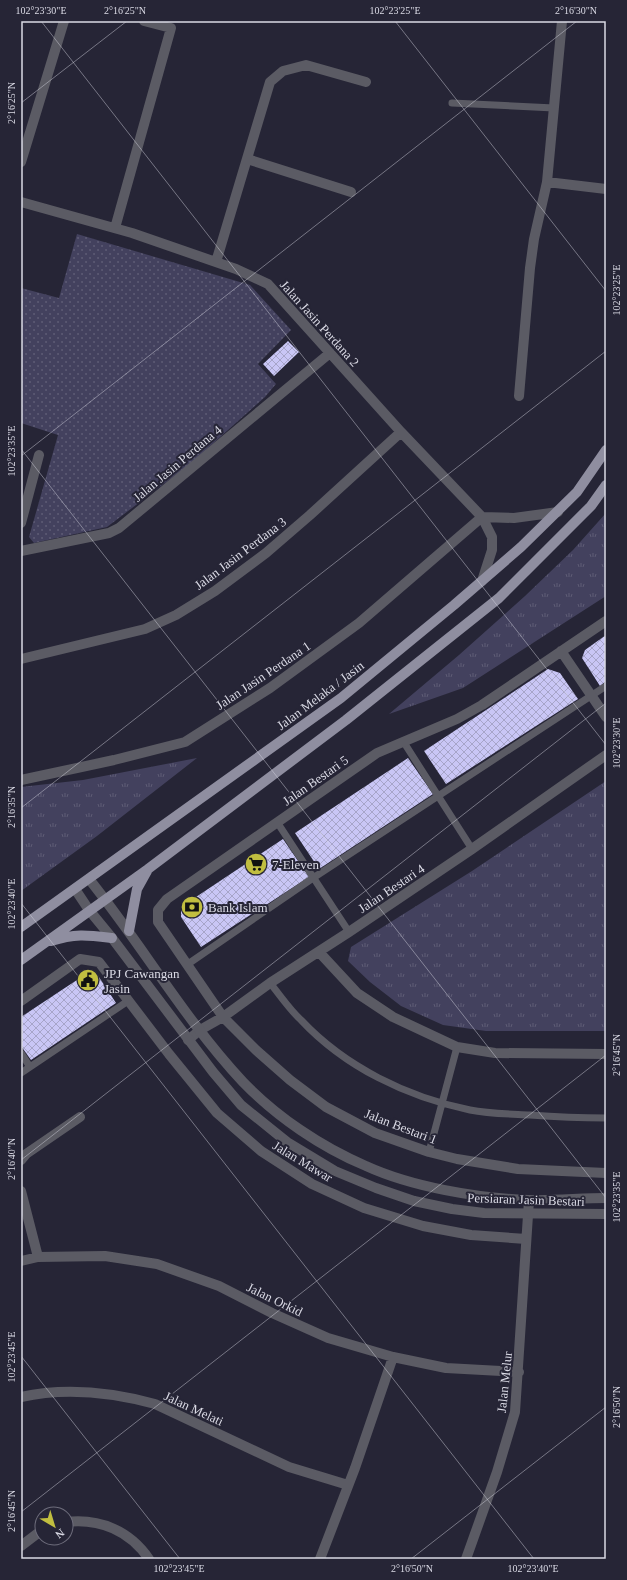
<svg xmlns="http://www.w3.org/2000/svg" width="627" height="1580" font-family="Georgia,serif">
	<style>
		.grass { fill: url(#grass-tufts) }
		.park { fill: url(#park-dots) }
		.building { fill: url(#building-cross-hatch) }
		.lines { fill: none; stroke-linecap: round; stroke-linejoin: round }
		.service { stroke: #5b5b64; stroke-width: 7 }
		.minor { stroke: #5b5b64; stroke-width: 10 }
		.tertiary { stroke: #5b5b64; stroke-width: 10 }
		.primary { stroke: #8f8ea0; stroke-width: 10 }
		.ticks { fill: none; stroke: #dadae5; stroke-width: 1; stroke-opacity: 0.45 }
		.labels { text-anchor: middle; stroke-width: 4; stroke-linejoin: round; paint-order: stroke }
		.street-label { font-size: 13px; fill: #dadae5; stroke: #262536 }
		.poi-label { font-size: 13px; fill: #dadae5; stroke: #262536; text-anchor: start }
		.neatline { fill: none; stroke: #dadae5; stroke-width: 1.5 }
		.ticks-label { font-size: 10px; text-anchor: middle; fill: #dadae5 }
	</style>
	<defs>
		<pattern id="grass-tufts" width="24" height="20" patternUnits="userSpaceOnUse"><rect width="24" height="20" fill="#43415e"/><path d="M3 7l-1-3M5 7V3M7 7l1-3M15 17l-1-3M17 17v-4M19 17l1-3" fill="none" stroke="#5e5c75"/></pattern>
		<pattern id="park-dots" width="8" height="8" patternUnits="userSpaceOnUse"><rect width="8" height="8" fill="#43415e"/><path d="M2 2h.1M6 6h.1" fill="none" stroke="#5e5c75" stroke-width="1.8" stroke-linecap="round"/></pattern>
		<pattern id="building-cross-hatch" width="8" height="8" patternUnits="userSpaceOnUse"><rect width="8" height="8" fill="#c9c6f5"/><path d="M0 0l8 8M0 8l8-8" fill="none" stroke="#a7a5c9"/></pattern>
	</defs>
	<rect width="100%" height="100%" fill="#262536"/>
	<path class="grass" d="M606 513V596L463 688 389 714 459 655 525 596 573 550Z
		M197 758 97 836 21 891V787L83 780Z
		M606 781V1031H486L443 1025 401 1006 370 982 348 961 351 947 472 871Z"/>
	<path class="park" d="M77 234 250 285 291 330 258 364 276 384 265 397 190 464 107 527 34 543 29 537 58 435 21 423V288L59 298Z"/>
	<path class="building" d="M288 341 299 352 274 376 263 364Z
		M606 635V681L600 686 582 658 585 650Z
		M548 669 560 673 578 699 446 784 424 751Z
		M408 758 433 794 319 869 295 833Z
		M283 839 309 877 201 947 181 917V907Z
		M89 972 97 974 116 1003 31 1060 21 1046V1017Z"/>
	<g class="lines">
		<path class="service" d="M452 103 554 108
			M403 741 472 849
			M277 822 349 932
			M188 964 313 878 606 686
			M270 983C280 995 289 1009 301 1020 345 1067 407 1097 470 1110 490 1114 510 1114 530 1115 556 1117 581 1118 606 1118
			M21 1053 30 1067
			M21 1073 128 1001
			M429 1152 457 1047"/>
		<path class="minor" d="M247 159 351 192
			M21 162 64 21
			M547 182 606 189
			M21 202 132 233 236 269 268 284 401 432 482 517 492 537V550L482 581
			M115 228 171 28 144 21
			M216 262 270 82 283 71 306 65 366 82
			M519 396 530 268 534 239 547 182 562 21
			M482 517 514 518 558 512
			M21 523 39 455
			M21 551 109 533 119 528 330 353
			M606 621 482 705 457 719 377 753 167 899 158 910V922L223 1017 256 1050 290 1080 326 1107 375 1133 429 1152 457 1159 518 1169 606 1173
			M561 651 606 717
			M21 659 145 629 176 615 215 591 266 553 310 515 401 432
			M21 780 114 760 185 742 270 688 359 623 482 517
			M319 952 357 993 393 1017 457 1047 495 1053 606 1054
			M21 1001 80 959 99 962 169 1054 217 1113 261 1151 312 1184 364 1208 423 1226 471 1235 526 1239
			M188 1040 200 1030 223 1017 270 983 349 932 472 849 606 755
			M21 1160 26 1154 80 1117
			M21 1191 38 1257
			M21 1261 38 1257 105 1256 157 1264 219 1286 272 1313 328 1338 393 1357 446 1368 519 1372
			M21 1397C66 1387 111 1392 155 1404L289 1467 348 1485
			M66 1522C100 1518 130 1531 149 1559
			M21 1546 42 1530
			M320 1559 355 1468 393 1357
			M466 1559 497 1472 515 1412 529 1200"/>
		<path class="tertiary" d="M89 879C142 945 185 1020 243 1082 277 1117 321 1147 366 1166 412 1187 477 1198 528 1200 554 1201 580 1198 606 1198
			M75 889 89 910 112 938 213 1072 241 1105 287 1142 335 1171 376 1188 414 1201 452 1209 484 1213 606 1214"/>
		<path class="primary" d="M21 927 341 698 454 605 521 547 577 492 606 450
			M129 931 137 889 147 871
			M51 941C75 933 88 935 112 938
			M21 960 148 869 346 720 499 598 591 506 606 485"/>
	</g>
	<path class="ticks" d="M41 21 606 745M395 21 606 291M21 103 127 21M21 449 606 1198M21 456 577 21M21 808 606 351M21 903 534 1559M21 1160 606 703M21 1356 180 1559M21 1512 606 1055M411 1559 606 1407"/>
	<defs>
		<g id="supermarket-disc" transform="scale(1.15)"><circle r="9.5" fill="#c1be40" stroke="#262536"/><path d="M-6-5.5h2.5l.6 2H6L4.5 2H-2.5L-4.4-4H-6ZM-1.5 3.2a1.3 1.3 0 1 0 .1 0ZM3 3.2a1.3 1.3 0 1 0 .1 0Z" fill="#111"/></g>
		<g id="bank-disc" transform="scale(1.15)"><circle r="9.5" fill="#c1be40" stroke="#262536"/><path d="M-6-4H6V4H-6ZM0-2.3a2.3 2.3 0 1 0 0 4.6a2.3 2.3 0 1 0 0-4.6Z" fill="#111"/></g>
		<g id="civic-disc" transform="scale(1.15)"><circle r="9.5" fill="#c1be40" stroke="#262536"/><path d="M-.6-6.5H3V-4.5H.6V-3L4-1V1h2V6H-6V1h2V-1L-.6-3ZM-1.2 2.5V6h2.4V2.5Z" fill="#111"/></g>
	</defs>
	<g fill-rule="evenodd">
		<use href="#supermarket-disc" x="256" y="864"/>
		<use href="#bank-disc" x="192" y="907"/>
		<use href="#civic-disc" x="88" y="980"/>
	</g>
	<g class="labels">
		<g class="street-label">
			<text transform="translate(320 323) rotate(48)" y="5">Jalan Jasin Perdana 2</text>
			<text transform="translate(177 463) rotate(-40)" y="5">Jalan Jasin Perdana 4</text>
			<text transform="translate(240 553) rotate(-37)" y="5">Jalan Jasin Perdana 3</text>
			<text transform="translate(263 675) rotate(-34)" y="5">Jalan Jasin Perdana 1</text>
			<text transform="translate(320 695) rotate(-37)" y="5">Jalan Melaka / Jasin</text>
			<text transform="translate(315 780) rotate(-35)" y="5">Jalan Bestari 5</text>
			<text transform="translate(391 888) rotate(-34)" y="5">Jalan Bestari 4</text>
			<text transform="translate(401 1126) rotate(21)" y="5">Jalan Bestari 1</text>
			<text transform="translate(303 1161) rotate(31)" y="5">Jalan Mawar</text>
			<text transform="translate(526 1199) rotate(2)" y="5">Persiaran Jasin Bestari</text>
			<text transform="translate(275 1299) rotate(26)" y="5">Jalan Orkid</text>
			<text transform="translate(504 1382) rotate(-84)" y="5">Jalan Melur</text>
			<text transform="translate(194 1408) rotate(25)" y="5">Jalan Melati</text>
		</g>
		<g class="poi-label">
			<text x="272" y="869">7-Eleven</text>
			<text x="208" y="912">Bank Islam</text>
			<text x="104" y="978">JPJ Cawangan<tspan x="104" dy="15">Jasin</tspan></text>
		</g>
	</g>
	<rect width="627" height="1580" fill="none" stroke="#262536" stroke-width="44"/>
	<g transform="translate(54 1526) rotate(142)"><circle r="19" fill="#262536" stroke="#6e6d7c"/>
	<path d="M0-3L7 15L0 10L-7 15Z" fill="#c1be40"/>
	<text y="-6" font-size="11" font-weight="bold" text-anchor="middle" fill="#dadae5">N</text>
	</g>
	<rect x="22" y="22" width="583" height="1536" class="neatline"/>
	<g class="ticks-label">
		<text x="41" y="14">102°23'30"E</text>
		<text x="125" y="14">2°16'25"N</text>
		<text x="395" y="14">102°23'25"E</text>
		<text x="576" y="14">2°16'30"N</text>
		<text transform="translate(11 103) rotate(-90)" y="4">2°16'25"N</text>
		<text transform="translate(616 290) rotate(-90)" y="4">102°23'25"E</text>
		<text transform="translate(11 451) rotate(-90)" y="4">102°23'35"E</text>
		<text transform="translate(616 743) rotate(-90)" y="4">102°23'30"E</text>
		<text transform="translate(11 807) rotate(-90)" y="4">2°16'35"N</text>
		<text transform="translate(11 904) rotate(-90)" y="4">102°23'40"E</text>
		<text transform="translate(616 1055) rotate(-90)" y="4">2°16'45"N</text>
		<text transform="translate(11 1159) rotate(-90)" y="4">2°16'40"N</text>
		<text transform="translate(616 1197) rotate(-90)" y="4">102°23'35"E</text>
		<text transform="translate(11 1357) rotate(-90)" y="4">102°23'45"E</text>
		<text transform="translate(616 1407) rotate(-90)" y="4">2°16'50"N</text>
		<text transform="translate(11 1511) rotate(-90)" y="4">2°16'45"N</text>
		<text x="179" y="1572">102°23'45"E</text>
		<text x="412" y="1572">2°16'50"N</text>
		<text x="533" y="1572">102°23'40"E</text>
	</g>
</svg>
